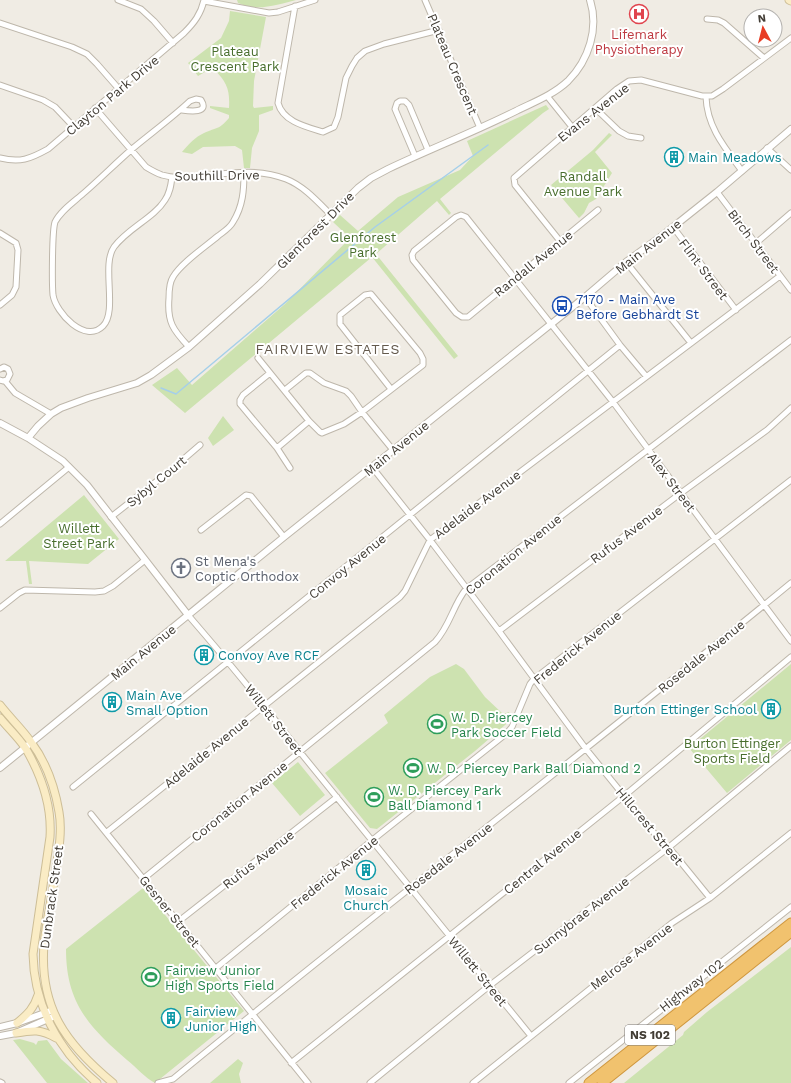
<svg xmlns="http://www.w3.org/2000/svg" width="791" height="1083" font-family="'Work Sans',sans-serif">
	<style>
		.green { fill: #cde2b0 }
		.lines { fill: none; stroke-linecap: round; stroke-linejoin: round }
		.stream { stroke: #a5cfe9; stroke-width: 1.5 }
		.minor-casing { stroke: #beb7ab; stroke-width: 7 }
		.tertiary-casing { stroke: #beb7ab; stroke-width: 8 }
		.secondary-casing { stroke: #cdbe97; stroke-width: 9 }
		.motorway-casing { stroke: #cf973f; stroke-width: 11 }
		.minor { stroke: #fff; stroke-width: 5 }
		.tertiary { stroke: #fff; stroke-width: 6 }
		.secondary { stroke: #faecc5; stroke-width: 7 }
		.motorway { stroke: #f1c26e; stroke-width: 9 }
		.labels { text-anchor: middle; stroke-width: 4; stroke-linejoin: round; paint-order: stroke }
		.shield { fill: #fff; stroke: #7b7772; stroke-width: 1 }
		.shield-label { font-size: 12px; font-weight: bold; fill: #423d35 }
		.health-label { font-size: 13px; fill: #be3a42; stroke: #fff }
		.park-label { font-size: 13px; fill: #486e2d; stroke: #fff }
		.street-label { font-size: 13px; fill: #423d35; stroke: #fff }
		.culture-label { font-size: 13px; fill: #0d838f; stroke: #fff; text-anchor: start }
		.transit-label { font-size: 13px; fill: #164399; stroke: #fff; text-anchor: start }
		.worship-label { font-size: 13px; fill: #5b616d; stroke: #fff; text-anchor: start }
		.leisure-label { font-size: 13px; fill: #27864d; stroke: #fff; text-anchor: start }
		.neighbourhood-label { font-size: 14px; letter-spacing: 1px; fill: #645a4d; stroke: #fff }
	</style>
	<rect width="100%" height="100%" fill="#f0ece4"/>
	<path class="green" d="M237 0H296C280 4 263 10 246 6 243 5 241 4 238 3Z
		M230 11 266 17 254 81 253 106 254 108 273 106V110L259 115V131L252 148 250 168H244L242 150 235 146 203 147 192 154 182 152C189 144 195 137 204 133 217 127 219 130 229 118V115L210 108V106L229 108C230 89 227 83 214 69H210L198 76 188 63 221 38 229 21Z
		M546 105 549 109 543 113 440 199 451 213 449 215 437 201 376 254 458 356 454 359 372 257 185 413 152 385 177 368 192 385 285 304 350 238 333 222 340 215 358 231 398 197 460 170 473 156 467 141Z
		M609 133 612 135 595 152 612 173 596 199 589 203 584 213 579 218 551 185 593 150Z
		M223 416 234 430 213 446 208 438Z
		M84 495 119 539 88 564 29 561 32 584H29L26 561H5Z
		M456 664 464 669 485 697 503 714 509 712 511 720 475 751 377 829 370 828 325 773 388 723 384 715 430 677Z
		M791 664V740L727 793 689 748Z
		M298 762 325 795 300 816 272 783Z
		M143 888 244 1011 155 1083C145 1078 136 1067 127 1060 89 1027 66 1003 66 949Z
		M791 947V1083H624L683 1035 684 1032 707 1012Z
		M20 1039 34 1043 36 1045 38 1041 47 1040 61 1059 88 1083H47L13 1040Z
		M238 1059 243 1063 239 1074 241 1083H210Z"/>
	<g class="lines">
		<path class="stream" d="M161 388 176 394 375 227 488 145"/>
		<g class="minor-casing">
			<path id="minor" d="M118 0 141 9 154 21 173 43
				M425 0 480 128
				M204 1 269 13 278 12 315 0
				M295 6 278 103C283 122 307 127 323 132L334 127 338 117 346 78 352 66 357 58 365 51 384 44 439 30
				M707 19 718 20 724 23 764 58
				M0 23 72 47 87 54 97 64 118 88
				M0 85 43 100 55 107 73 126
				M547 96 572 127
				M706 97C707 127 725 148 742 171
				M95 108 146 167C151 170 156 173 162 175 175 179 188 177 202 176 230 173 259 168 286 179 304 186 318 202 331 215
				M595 108 619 131 628 136 641 138
				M767 148 791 170
				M415 156 395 109 397 103 400 101H405L409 105 428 150
				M0 158C20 163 30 159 48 149L184 33C194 23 201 14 204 0
				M172 177C171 185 170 193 165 200 154 218 128 228 114 247 101 265 118 311 103 326 85 344 56 313 53 295 52 284 52 231 55 222 61 210 75 201 85 192 101 178 116 163 132 149 151 133 172 118 190 101L196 99 201 100C210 114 189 111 181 110
				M717 192 791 290
				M598 210 468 317H462L456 313 413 260 412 255 414 251 456 217 461 215 466 217 613 402 791 641
				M673 227 736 310
				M0 233 16 243 18 250 16 287 12 295 0 305
				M560 241 515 185 514 178 617 89 629 81 641 80 702 96H712L723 89 791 38
				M755 244 791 213
				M626 262 691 343
				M585 297 620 345 646 376
				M189 347C173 330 167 322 169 298 169 291 169 283 173 277 181 263 205 247 218 236 223 232 230 228 233 222 243 206 244 190 244 172
				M258 358 309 421 320 432 322 433 344 424 362 412 423 365V359L420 353 371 294 365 295 340 315V324L391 389
				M0 369 4 367 8 369 10 374 7 380 3 381 0 380
				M270 373 243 395 240 400V404L277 448 290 468
				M5 381 15 393 51 414
				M285 390 306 373H310L324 383 346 391 351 396 362 412 393 450
				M277 448 309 421
				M372 467 430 540 499 631 586 749 663 844 671 850 710 898
				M111 517 171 470 200 445
				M0 524 69 467
				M201 530 246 495 251 496 284 537
				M0 608 19 593 25 590 95 592 104 591 113 586 145 560
				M188 615C227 660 264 705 300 752L531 1036
				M499 631 681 493 767 430 791 408
				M73 787 620 345
				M91 814 308 1083
				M107 832 400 597 405 591 430 540 780 276
				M143 879 435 642C450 626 453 605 466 589L791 340
				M179 921 337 797
				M216 968 380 834 507 733 512 727 530 684 534 679 791 480
				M291 1063 624 796 791 657
				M0 1082 2 1083
				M158 1083 173 1079C377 911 587 751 791 583
				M370 1083 489 986 668 848 791 746
				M473 1083 672 923 710 898 791 833
				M569 1083 791 907"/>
		</g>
		<g class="tertiary-casing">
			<path id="tertiary" d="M0 423 28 438 63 461 87 485 188 615
				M28 438 38 426 51 414 61 408 88 398 137 383 151 375 189 347 260 284 358 188 371 178 388 169C430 149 474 132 516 111 534 102 553 95 568 81 589 60 599 28 590 0
				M0 768 284 537 585 297 626 262 663 235 717 192 791 129
				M0 1027 17 1023 53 1010
				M0 1036 16 1033 55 1016"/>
		</g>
		<g class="secondary-casing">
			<path id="secondary" d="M789 0 791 1
				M0 705C10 718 22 729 31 742 46 762 55 788 59 812 63 834 57 859 54 881 51 902 46 923 44 944 39 1008 66 1044 113 1083
				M0 718C8 728 19 738 26 749 41 775 52 806 50 837L33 954C34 1005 58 1050 97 1083
				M17 1023C28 1014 34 1008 38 995
				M16 1033C33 1030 41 1029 56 1038"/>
		</g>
		<g class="motorway-casing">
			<path id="motorway" d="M589 1083 791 923
				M602 1083 791 932"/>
		</g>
		<use href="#minor" class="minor"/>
		<use href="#tertiary" class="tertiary"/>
		<use href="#secondary" class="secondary"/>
		<use href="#motorway" class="motorway"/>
	</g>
	<defs>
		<g id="hospital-ring" transform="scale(1)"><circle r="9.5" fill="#fff" stroke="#e0444e" stroke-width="1.5"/><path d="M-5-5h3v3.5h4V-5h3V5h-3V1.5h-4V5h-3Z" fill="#e0444e"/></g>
		<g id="building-ring" transform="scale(1)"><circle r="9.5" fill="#fff" stroke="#0f9aa8" stroke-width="1.5"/><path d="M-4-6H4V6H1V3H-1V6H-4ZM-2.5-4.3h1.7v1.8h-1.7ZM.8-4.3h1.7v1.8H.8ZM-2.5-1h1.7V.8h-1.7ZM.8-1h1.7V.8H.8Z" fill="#0f9aa8"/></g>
		<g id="bus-ring" transform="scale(1)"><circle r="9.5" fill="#fff" stroke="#1a4fb4" stroke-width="1.5"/><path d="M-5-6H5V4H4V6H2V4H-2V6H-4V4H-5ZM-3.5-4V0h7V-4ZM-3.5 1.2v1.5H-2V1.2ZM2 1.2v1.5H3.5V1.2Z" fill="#1a4fb4"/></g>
		<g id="church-ring" transform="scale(1)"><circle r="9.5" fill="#fff" stroke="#6b7280" stroke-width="1.5"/><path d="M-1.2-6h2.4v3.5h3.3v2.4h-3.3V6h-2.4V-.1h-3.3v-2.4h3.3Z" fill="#6b7280"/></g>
		<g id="stadium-ring" transform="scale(1)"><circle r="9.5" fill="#fff" stroke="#2e9e5b" stroke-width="1.5"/><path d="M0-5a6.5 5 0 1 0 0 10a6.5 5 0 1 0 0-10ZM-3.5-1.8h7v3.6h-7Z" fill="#2e9e5b"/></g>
	</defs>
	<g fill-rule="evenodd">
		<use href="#hospital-ring" x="639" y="14"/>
		<use href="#building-ring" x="674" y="157"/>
		<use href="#bus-ring" x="562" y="306"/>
		<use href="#church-ring" x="181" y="568"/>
		<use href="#building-ring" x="204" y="655"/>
		<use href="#building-ring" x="112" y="702"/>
		<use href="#building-ring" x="771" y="709"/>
		<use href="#stadium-ring" x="437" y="724"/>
		<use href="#stadium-ring" x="413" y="768"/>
		<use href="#stadium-ring" x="374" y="797"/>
		<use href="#building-ring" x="366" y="870"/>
		<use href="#stadium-ring" x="151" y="977"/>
		<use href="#building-ring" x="171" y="1018"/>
	</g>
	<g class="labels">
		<rect class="shield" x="625" y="1025" width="50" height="20" rx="3"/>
		<g class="shield-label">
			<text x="650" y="1039">NS 102</text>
		</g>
		<g class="health-label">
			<text x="639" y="39">Lifemark<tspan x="639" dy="15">Physiotherapy</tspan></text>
		</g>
		<g class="park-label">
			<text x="235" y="56">Plateau<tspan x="235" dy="15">Crescent Park</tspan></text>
			<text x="583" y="181">Randall<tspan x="583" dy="15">Avenue Park</tspan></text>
			<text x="363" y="242">Glenforest<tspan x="363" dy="15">Park</tspan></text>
			<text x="79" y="533">Willett<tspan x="79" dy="15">Street Park</tspan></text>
			<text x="732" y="748">Burton Ettinger<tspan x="732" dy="15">Sports Field</tspan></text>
		</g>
		<g class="street-label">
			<text transform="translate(453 64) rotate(67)" y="5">Plateau Crescent</text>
			<text transform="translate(112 95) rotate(-40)" y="5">Clayton Park Drive</text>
			<text transform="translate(593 112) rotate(-38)" y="5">Evans Avenue</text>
			<text transform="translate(217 175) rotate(-1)" y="5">Southill Drive</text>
			<text transform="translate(315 230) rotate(-45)" y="5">Glenforest Drive</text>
			<text transform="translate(754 241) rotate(53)" y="5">Birch Street</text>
			<text transform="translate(648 246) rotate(-38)" y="5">Main Avenue</text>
			<text transform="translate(533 263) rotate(-39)" y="5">Randall Avenue</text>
			<text transform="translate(704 269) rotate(53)" y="5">Flint Street</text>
			<text transform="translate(396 448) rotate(-39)" y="5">Main Avenue</text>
			<text transform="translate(156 481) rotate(-39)" y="5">Sybyl Court</text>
			<text transform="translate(672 482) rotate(53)" y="5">Alex Street</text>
			<text transform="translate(477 504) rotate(-37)" y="5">Adelaide Avenue</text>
			<text transform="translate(626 534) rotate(-37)" y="5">Rufus Avenue</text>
			<text transform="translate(513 554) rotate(-39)" y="5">Coronation Avenue</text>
			<text transform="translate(347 566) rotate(-39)" y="5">Convoy Avenue</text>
			<text transform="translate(577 647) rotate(-39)" y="5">Frederick Avenue</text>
			<text transform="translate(143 652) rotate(-39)" y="5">Main Avenue</text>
			<text transform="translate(701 656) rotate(-39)" y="5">Rosedale Avenue</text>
			<text transform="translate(274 719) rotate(52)" y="5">Willett Street</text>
			<text transform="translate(206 752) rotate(-39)" y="5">Adelaide Avenue</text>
			<text transform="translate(239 801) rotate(-39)" y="5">Coronation Avenue</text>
			<text transform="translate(650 826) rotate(50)" y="5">Hillcrest Street</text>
			<text transform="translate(448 858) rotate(-38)" y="5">Rosedale Avenue</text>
			<text transform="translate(258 859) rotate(-38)" y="5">Rufus Avenue</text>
			<text transform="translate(542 861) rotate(-39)" y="5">Central Avenue</text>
			<text transform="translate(334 872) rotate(-39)" y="5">Frederick Avenue</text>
			<text transform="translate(51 897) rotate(-82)" y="5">Dunbrack Street</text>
			<text transform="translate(170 911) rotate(51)" y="5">Gesner Street</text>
			<text transform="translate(581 915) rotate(-38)" y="5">Sunnybrae Avenue</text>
			<text transform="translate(631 956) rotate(-38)" y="5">Melrose Avenue</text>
			<text transform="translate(478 971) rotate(51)" y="5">Willett Street</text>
			<text transform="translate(691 985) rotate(-38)" y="5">Highway 102</text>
		</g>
		<g class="culture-label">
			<text x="688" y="162">Main Meadows</text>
			<text x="218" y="660">Convoy Ave RCF</text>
			<text x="126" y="700">Main Ave<tspan x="126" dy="15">Small Option</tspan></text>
			<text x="757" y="714" text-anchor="end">Burton Ettinger School</text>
			<text x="366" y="895" text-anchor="middle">Mosaic<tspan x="366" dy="15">Church</tspan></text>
			<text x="185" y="1016">Fairview<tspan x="185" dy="15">Junior High</tspan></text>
		</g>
		<g class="transit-label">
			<text x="576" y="304">7170 - Main Ave<tspan x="576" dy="15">Before Gebhardt St</tspan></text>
		</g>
		<g class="worship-label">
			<text x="195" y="566">St Mena's<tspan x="195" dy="15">Coptic Orthodox</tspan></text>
		</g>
		<g class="leisure-label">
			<text x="451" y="722">W. D. Piercey<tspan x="451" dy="15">Park Soccer Field</tspan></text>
			<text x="427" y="773">W. D. Piercey Park Ball Diamond 2</text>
			<text x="388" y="795">W. D. Piercey Park<tspan x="388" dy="15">Ball Diamond 1</tspan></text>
			<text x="165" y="975">Fairview Junior<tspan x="165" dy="15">High Sports Field</tspan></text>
		</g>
		<g class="neighbourhood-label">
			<text x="328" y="354">FAIRVIEW ESTATES</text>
		</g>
	</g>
	<g transform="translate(763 28) rotate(353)"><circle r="19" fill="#ffffff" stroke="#b3b1ae"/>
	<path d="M0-3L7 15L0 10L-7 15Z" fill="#e83c24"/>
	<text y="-6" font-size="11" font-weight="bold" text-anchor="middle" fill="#423d35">N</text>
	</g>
</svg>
